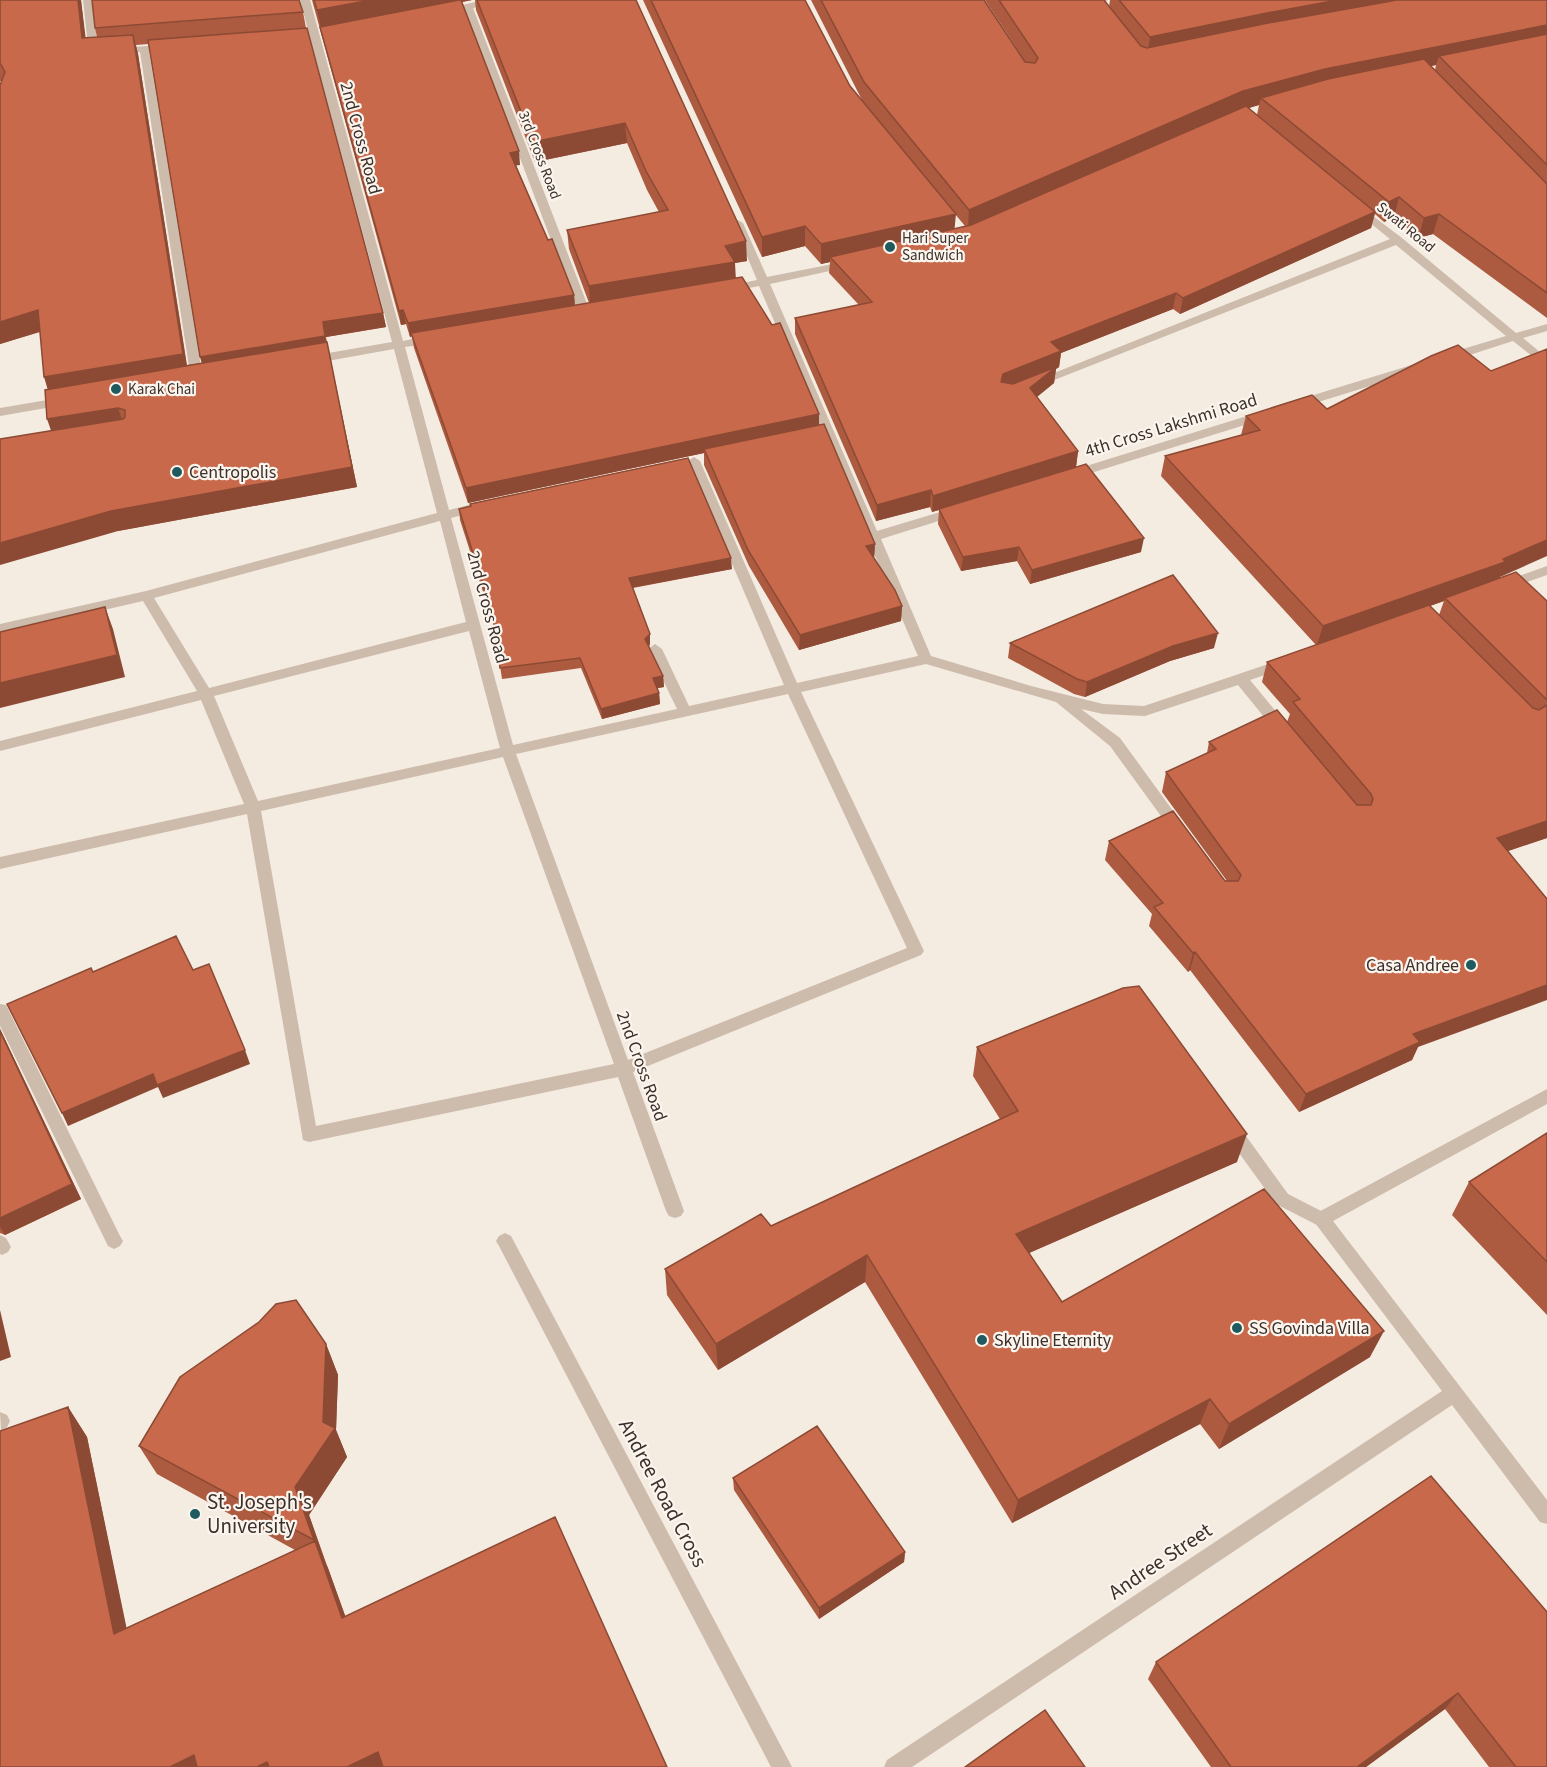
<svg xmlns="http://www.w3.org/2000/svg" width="1547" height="1767" font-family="'Source Sans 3',sans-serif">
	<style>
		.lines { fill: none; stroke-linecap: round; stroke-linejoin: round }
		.service { fill: #cdbbac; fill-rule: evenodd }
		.minor { fill: #cdbbac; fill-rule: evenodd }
		.wall { fill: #ac5a40; fill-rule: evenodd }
		.shaded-wall { fill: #8c4a34 }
		.building { fill: #c8694b; stroke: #8c4a34; stroke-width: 1.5 }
		.poi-dot { fill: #1f5a5e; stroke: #fbf5ee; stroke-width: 2 }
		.labels { text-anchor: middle; stroke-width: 4.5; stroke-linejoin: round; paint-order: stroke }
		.far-street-label { font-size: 15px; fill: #3b302b; stroke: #fbf5ee }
		.far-poi-label { font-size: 15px; fill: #3b302b; stroke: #fbf5ee; text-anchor: start }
		.street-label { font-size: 18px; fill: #3b302b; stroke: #fbf5ee }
		.poi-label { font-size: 18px; fill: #3b302b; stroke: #fbf5ee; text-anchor: start }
		.near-street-label { font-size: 21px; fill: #3b302b; stroke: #fbf5ee }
		.near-poi-label { font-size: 21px; fill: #3b302b; stroke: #fbf5ee; text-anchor: start }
	</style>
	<rect width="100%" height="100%" fill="#f4ebe1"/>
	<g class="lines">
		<path class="service" d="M1232 1123 1238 1125 1288 1194 1327 1214 1330 1219 1327 1224 1321 1227 1315 1224 1276 1204 1226 1135 1224 1130 1226 1125Z
			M0 1412 7 1415 10 1421 7 1427 1 1430Z"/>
		<path class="minor" d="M83 0H93L98 50 170 44 175 47 170 50 149 52 203 379 201 382H193L191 379 140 52 89 55Z
			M300 0H310L403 341 432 335 438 339 432 343 405 347 449 510 477 503 483 507 481 510 451 518 513 745 677 709 648 649 655 644 662 649 689 706 784 685 688 461 694 457 700 461 797 683 918 656 759 286 728 292 722 289 724 287 757 280 733 223 738 220 743 223 767 277 848 261 854 264 848 267 770 284 877 531 957 507 963 511 961 514 881 539 931 656 1031 686 1103 704 1144 706 1283 659 1290 664 1288 667 1250 680 1287 725 1289 729 1282 734 1277 733 1238 685 1145 716 1103 714 1081 709 1120 738 1184 826 1186 830 1184 834H1174L1110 746 1056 702 926 664 801 692 924 951 921 955 633 1072 684 1211 681 1216 675 1218 669 1216 666 1211 618 1077 309 1142 303 1140 247 814 0 869V857L244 804 201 700 0 751V741L197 691 143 601 0 634V624L146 591 437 513 394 349 311 364 305 360 311 356 392 342ZM440 521 466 622 209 688 154 598ZM469 631 500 748 258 801 214 696ZM788 694 907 948 628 1060 516 754ZM503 757 614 1064 316 1126 261 811Z
			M484 0H504L473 8 591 314 589 316 585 317 579 314 464 10 446 13 441 10Z
			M1357 204 1402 238 1516 333 1547 324V331L1523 338 1547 358V368L1513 341 1451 361H1443V355L1506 336 1396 245 1039 386 1035 387 1029 383 1390 239 1353 209 1352 207Z
			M1418 363 1424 367 1422 370 1302 407 1298 408 1292 404 1294 401Z
			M65 397 69 398V404L0 416V408Z
			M1263 411 1269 415 1267 418 1075 478 1071 479 1065 475 1067 472Z
			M1547 566V575L1504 590 1497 586 1499 583Z
			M0 1004 6 1005 120 1236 123 1241 120 1246 114 1249 108 1246 0 1026Z
			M1547 1089V1104L1333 1221 1547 1500V1524L1540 1522 1452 1405 912 1767H884L887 1760 1442 1391 1312 1219 1315 1214Z
			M505 1233 511 1236 792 1767H771L499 1246 496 1241 499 1236Z
			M0 1235 6 1238 11 1247 8 1252 2 1255 0 1254Z"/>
	</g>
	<path class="wall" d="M0 0H81L85 37H97L95 28 303 12 306 28 383 313 386 327 326 337 357 487 118 531 51 431 48 389 40 332 0 344V85L2 81H0ZM149 44 202 363 187 365 138 54 136 45Z
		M312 0H472L462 2 520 165H516L548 240 574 295 575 305 589 303 569 249 567 230 659 212 647 190 627 143 535 162 476 10 475 0H636L747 261 735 263V278L819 425 875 544 874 559 902 606 901 621 799 650 749 566 704 465V453L468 503 414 348 412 336 410 337 406 324 401 325Z
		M643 0H805L850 86 863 102 811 0H984L1026 62 985 0H1108L1104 1 1109 7 1110 0H1547V318L1433 234 1418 238 1394 217 1384 222 1375 214 1371 228 1180 314 1173 309 1061 353 1059 367 1056 369 1054 383 1037 397 1078 451 1076 467 1141 552 1030 584 1017 561 961 571 938 524 939 510 932 512 930 507 876 521 795 334V318L859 305 829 273 830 262 821 264 805 246 762 257ZM1436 65 1435 70 1431 66ZM1259 105 1257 115 1249 108 1255 106ZM955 214 965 226 954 229Z
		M1491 371 1499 578 1547 601V838L1507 851 1412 1060 1299 1112 1190 970 1188 972 1149 926 1152 914 1105 860 1109 841 1227 881 1162 792 1166 772 1207 753 1209 742 1287 722 1290 714 1262 682 1267 662 1316 645 1161 476 1165 456 1241 435 1246 416 1327 409ZM1444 601 1439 615 1430 606Z
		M459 509 732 569 633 588 650 634V644L649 647 663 676 664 687 657 688 659 693 660 704 602 719 581 668 502 679 494 626 460 520Z
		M1010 643 1214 648 1170 661 1085 697 1074 694 1008 658Z
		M0 1029 81 1199 5 1235 0 1233Z
		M977 1047 1237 1162 1029 1253 1062 1302 1370 1357 1219 1449 1200 1424 1012 1523 865 1282 718 1370 667 1295 665 1269 771 1226 1000 1119 973 1076Z
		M1547 1133V1315L1452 1215 1469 1182Z
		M326 1344 338 1375 336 1430 347 1457 309 1515 345 1616 667 1767H0L68 1407 87 1437 126 1628 295 1550 157 1474 139 1446Z
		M1431 1476 1547 1767H1489L1445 1709 1366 1767H1211L1148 1679 1156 1662Z
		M733 1478 905 1552 904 1562 819 1619 734 1490Z"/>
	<path class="shaded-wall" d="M78 0H81L88 57 82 38Z
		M371 0H472L321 29 317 10Z
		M1338 0H1438L1147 57 1150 37 1267 13Z
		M1547 25V43L1439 56 1436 65 1321 88 1261 98 1259 105 1239 111 968 229 969 210 1243 91 1325 69Z
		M133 35 138 54 188 374 50 397 44 377Z
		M625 123 627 143 535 162 533 142Z
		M519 151 520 165 512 166 510 153Z
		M1399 197 1394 217 1384 222 1389 202Z
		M1375 212 1371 228 1180 314 1183 298Z
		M956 214 954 234 830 257V262L821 264V244Z
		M1439 214 1433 234 1418 238 1424 218Z
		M805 226V246L762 257V237Z
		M746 241 747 261 735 263 736 281 590 305 589 286Z
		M1176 293 1173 309 1061 353 1059 367 1056 369 1054 383 1028 404 1000 398 1003 374 1051 342Z
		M574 295 575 308 411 333 412 336 410 337 408 323Z
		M38 310 45 330 0 344V322Z
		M403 310 406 324 401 325 399 311Z
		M383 313 386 327 326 337 323 322Z
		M325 336 328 350 204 371 200 357Z
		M328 350 357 487 118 531 0 565V543Z
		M118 408 125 428 54 439 47 419Z
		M819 414V428L704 449V453L468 503 466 488Z
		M1078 451 1076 467 932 512 933 496Z
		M931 490 930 507 876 521 877 505Z
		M1144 538 1141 552 1030 584 1032 570Z
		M1547 540V556L1500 577 1498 582 1445 598 1444 601 1317 645 1323 626 1503 559Z
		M875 544 874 559 866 546Z
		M1019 547 1017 561 961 571 963 557Z
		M731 558 732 569 630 588 629 578Z
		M902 606 901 621 799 650 800 635Z
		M105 607 113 629 125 677 0 708V683Z
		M1218 633 1214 648 1170 661 1085 697 1087 682 1173 646Z
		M650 634V644L646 650 645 639Z
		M663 676 664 687 653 689V678Z
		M659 693 660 704 602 719 601 709Z
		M1547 821V838L1488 858 1497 838Z
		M1195 952 1190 970 1188 972 1193 953Z
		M1547 985V1000L1418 1047 1412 1060 1299 1112 1306 1094 1413 1034Z
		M0 1029 81 1199 5 1235 0 1227Z
		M245 1050 250 1064 163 1098 158 1087 68 1126 62 1113 153 1074Z
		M1247 1134 1237 1162 1011 1261 1016 1234Z
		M867 1255 865 1282 718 1370 716 1344Z
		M0 1310 11 1357 0 1361Z
		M1384 1331 1370 1357 1219 1449 1229 1424Z
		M326 1344 338 1375 336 1430 347 1457 309 1515 327 1567 314 1540 295 1487 323 1422Z
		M1210 1399 1200 1424 1012 1523 1018 1500Z
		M68 1407 87 1437 133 1659 114 1634Z
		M315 1541 328 1568 355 1643 342 1618Z
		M905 1552 904 1562 819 1619V1608Z
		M1458 1693 1445 1709 1366 1767H1357Z
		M378 1752 386 1767H347Z
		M194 1755 203 1767H170Z
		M267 1762 271 1767H257Z"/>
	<path class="building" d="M0 0H78L82 38 133 35 183 354 44 377 38 310 0 322V85L5 72 0 63Z
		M92 0H299L303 12 95 28Z
		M314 0H371L317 10Z
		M459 0H461L519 151 510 153 548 240 552 239 574 295 408 323 403 310 399 311 320 27Z
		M477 0H636L746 241 725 246 735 262 589 286 567 230 668 210 646 171 625 123 533 142Z
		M651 0H805L850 86 956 214 821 244 805 226 762 237Z
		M821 0H984L1025 62 1035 63 1038 58 999 0H1104L1141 46 1147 48 1268 23 1397 0H1547V25L1325 69 1243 91 969 210 864 82Z
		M1119 0H1338L1267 13 1150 37Z
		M307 28 383 313 323 322 325 336 200 357 148 40Z
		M1547 34V165L1439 56Z
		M1424 59 1547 184V293L1439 214 1424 218 1399 197 1389 202 1261 98 1328 79Z
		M1246 106 1375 212 1183 298 1176 293 1051 342 1061 351 1003 374 1001 382 1013 384 1056 367 1030 388 1078 451 933 496 931 490 877 505 795 318 872 302 830 257 971 225Z
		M742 277 772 325 780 323 819 414 466 488 411 333Z
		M327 342 352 467 111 511 0 543V439L123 419 125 417V410L118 408 47 419 45 390Z
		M1458 345 1491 371 1547 349V540L1503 559 1505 562 1323 626 1165 456 1260 430 1246 416 1312 395 1327 409 1431 356Z
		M824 424 875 544 866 546 895 590 902 606 800 635 748 550 704 449Z
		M688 458 731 558 629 578 650 634 645 639 663 676 653 678 659 693 601 709 580 658 500 668 493 616 459 509 471 506 470 504Z
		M1086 464 1144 538 1032 570 1019 547 963 557 939 509Z
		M1516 572 1547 601V700L1445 598Z
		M1173 575 1218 633 1173 646 1087 682 1077 679 1010 643Z
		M1429 605 1533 708 1539 710 1547 705V821L1497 838 1547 899V985L1413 1034 1420 1042 1306 1094 1195 952 1193 953 1154 907 1163 903 1109 841 1173 811 1225 881H1238L1241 875 1166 772 1216 749 1209 742 1277 710 1357 805H1371L1373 799 1371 794 1293 702 1300 699 1267 662Z
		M105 607 117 655 0 683V632Z
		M176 936 193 970 209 964 245 1050 157 1085 153 1074 62 1113 7 1004 91 968 93 972Z
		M1139 986 1247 1134 1016 1234 1062 1302 1264 1189 1384 1331 1229 1424 1210 1399 1018 1500 867 1255 716 1344 665 1269 761 1214 771 1226 1018 1111 977 1047 1123 988Z
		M0 1031 72 1184 0 1218Z
		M1547 1133V1262L1469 1182Z
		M296 1300 326 1344 323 1422 335 1428 295 1487 314 1540 139 1446 180 1377 259 1322 276 1304Z
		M68 1407 114 1634 315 1541 342 1618 555 1517 667 1767H383L378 1752 347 1767H269L267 1762 257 1767H197L194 1755 170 1767H0V1431Z
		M817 1426 905 1552 819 1608 733 1478Z
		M1431 1476 1547 1612V1767H1516L1458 1693 1357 1767H1231L1156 1662Z
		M1045 1710 1085 1767H965Z"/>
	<g class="poi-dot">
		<circle cx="890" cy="247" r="6"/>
		<circle cx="116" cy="389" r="6"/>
		<circle cx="177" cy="472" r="6"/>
		<circle cx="1471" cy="965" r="6"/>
		<circle cx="1237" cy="1328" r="6"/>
		<circle cx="982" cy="1340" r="6"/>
		<circle cx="195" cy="1514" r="6"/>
	</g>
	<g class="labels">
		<g class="far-street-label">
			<text transform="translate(540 155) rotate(69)" y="5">3rd Cross Road</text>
			<text transform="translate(1406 227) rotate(39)" y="5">Swati Road</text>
		</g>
		<g class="far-poi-label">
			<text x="902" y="243">Hari Super<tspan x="902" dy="17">Sandwich</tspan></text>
			<text x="128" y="394">Karak Chai</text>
		</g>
		<g class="street-label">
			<text transform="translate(361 138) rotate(75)" y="6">2nd Cross Road</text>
			<text transform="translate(1171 425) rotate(-17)" y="6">4th Cross Lakshmi Road</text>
			<text transform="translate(488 607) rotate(75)" y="6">2nd Cross Road</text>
			<text transform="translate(642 1066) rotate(70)" y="6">2nd Cross Road</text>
		</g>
		<g class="poi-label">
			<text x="189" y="478">Centropolis</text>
			<text x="1459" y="971" text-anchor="end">Casa Andree</text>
			<text x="1249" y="1334">SS Govinda Villa</text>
			<text x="994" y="1346">Skyline Eternity</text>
		</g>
		<g class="near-street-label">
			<text transform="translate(663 1493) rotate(62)" y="7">Andree Road Cross</text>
			<text transform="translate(1160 1561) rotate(-34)" y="7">Andree Street</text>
		</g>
		<g class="near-poi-label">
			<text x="207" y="1509">St. Joseph's<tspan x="207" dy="24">University</tspan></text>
		</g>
	</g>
</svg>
